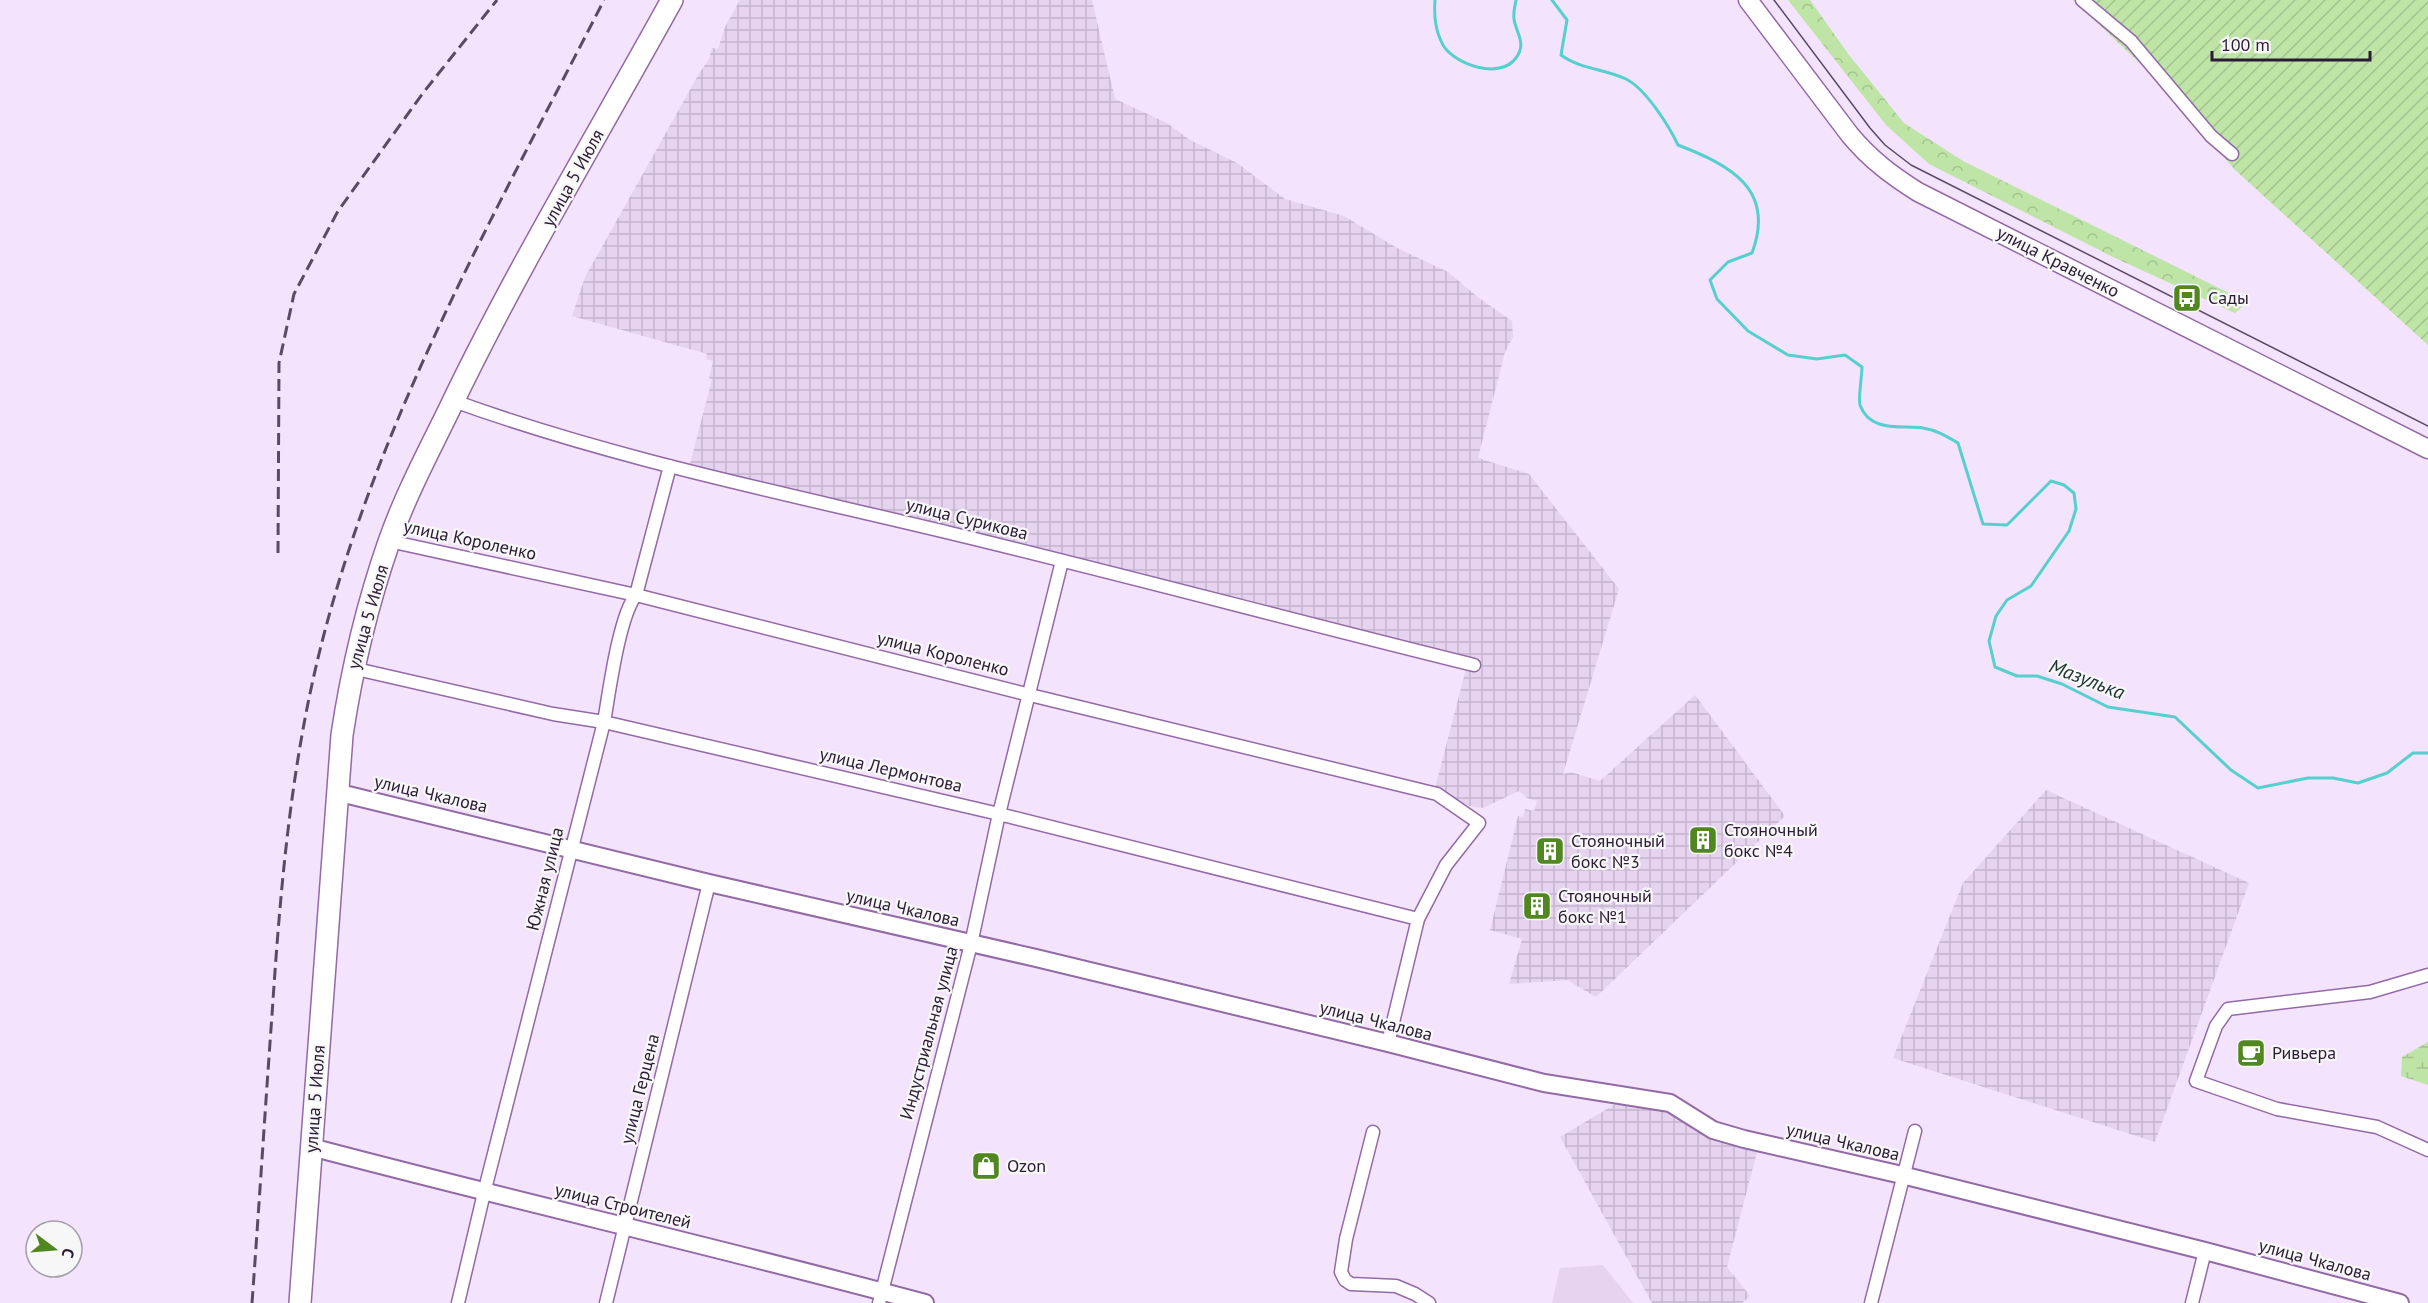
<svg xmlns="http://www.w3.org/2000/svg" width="2428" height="1303" font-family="'PT Sans',sans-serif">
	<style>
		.built { fill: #e6d3f0 }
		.industrial { fill: url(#industrial-grid) }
		.forest { fill: url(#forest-crowns) }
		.wetland { fill: url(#wetland-marsh) }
		.garden { fill: url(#garden-furrows) }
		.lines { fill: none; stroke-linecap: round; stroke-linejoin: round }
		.stream { stroke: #56d0ce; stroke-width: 3 }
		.street-casing { stroke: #916aa6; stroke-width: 15 }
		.secondary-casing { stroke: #916aa6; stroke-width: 20 }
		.primary-casing { stroke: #916aa6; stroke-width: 21 }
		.highway-casing { stroke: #916aa6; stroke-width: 24 }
		.street { stroke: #fff; stroke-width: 12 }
		.secondary { stroke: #fff; stroke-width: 16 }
		.primary { stroke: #fff; stroke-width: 18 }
		.highway { stroke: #fff; stroke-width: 21 }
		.tram { stroke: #5b4a64; stroke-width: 1.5 }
		.rail { stroke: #5b4a64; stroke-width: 3; stroke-dasharray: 12 6; stroke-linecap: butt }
		.labels { text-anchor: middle; stroke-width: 4.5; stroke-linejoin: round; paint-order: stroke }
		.street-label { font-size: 18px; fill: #2b1b34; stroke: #f7f7f7 }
		.poi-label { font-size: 18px; fill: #2b1b34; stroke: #f7f7f7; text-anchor: start }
		.water-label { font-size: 20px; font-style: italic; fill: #1b3131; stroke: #f7f7f7 }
	</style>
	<defs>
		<pattern id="industrial-grid" width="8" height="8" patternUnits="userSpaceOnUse" patternTransform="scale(1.5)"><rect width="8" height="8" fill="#e6d3f0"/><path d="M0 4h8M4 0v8" fill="none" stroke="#c5b5ce"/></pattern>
		<pattern id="forest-crowns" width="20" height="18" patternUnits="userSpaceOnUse" patternTransform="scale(1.5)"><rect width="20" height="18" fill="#bee4a6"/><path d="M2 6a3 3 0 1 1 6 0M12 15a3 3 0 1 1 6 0" fill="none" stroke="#a3c390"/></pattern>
		<pattern id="wetland-marsh" width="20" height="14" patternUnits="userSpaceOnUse" patternTransform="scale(1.5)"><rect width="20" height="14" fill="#bee4a6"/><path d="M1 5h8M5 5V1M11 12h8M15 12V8" fill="none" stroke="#a3c390"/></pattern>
		<pattern id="garden-furrows" width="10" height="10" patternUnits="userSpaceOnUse" patternTransform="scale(1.5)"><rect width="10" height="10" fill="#bee4a6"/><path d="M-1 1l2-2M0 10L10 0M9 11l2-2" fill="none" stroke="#a3c390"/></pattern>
	</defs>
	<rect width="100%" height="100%" fill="#f4e3fd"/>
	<path class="built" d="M1603 1265 1633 1303H1552L1560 1268Z"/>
	<path class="industrial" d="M740 0H1092L1115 99 1167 123 1190 140 1237 163 1285 199 1344 216 1397 248 1448 272 1479 298 1512 321 1513 337 1505 352 1478 458 1529 474 1619 589 1563 774 1571 772 1600 781 1695 695 1785 816 1596 997 1567 980 1509 984 1522 939 1490 930 1518 816 1523 817 1525 809 1534 811 1537 801 1527 798 1519 791 1483 808 1469 806 1435 788 1468 661 690 464 712 379 709 378 713 361 706 359 707 354 572 316 585 277 700 72 709 59 712 48 718 49 725 27Z
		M2046 790 2249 883 2155 1142 1893 1058 1963 883Z
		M1622 1100 1681 1114 1701 1132 1757 1152 1727 1267 1750 1296 1742 1303H1652L1560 1137Z"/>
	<path class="forest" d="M1788 0H1810L1849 55 1904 123 1963 161 2237 297 2242 307 2235 313 2113 257 1929 164 1886 125Z"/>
	<path class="wetland" d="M2428 1042V1085L2401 1076 2402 1057Z"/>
	<path class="garden" d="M2073 0H2428V345L2234 169 2163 85Z"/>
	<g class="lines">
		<path class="stream" d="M1435 0C1434 16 1435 30 1443 45 1455 65 1500 80 1516 58 1527 43 1516 33 1514 19 1513 13 1515 6 1516 0
			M1552 0 1567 20 1561 55C1580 69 1605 69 1626 79 1646 89 1669 126 1678 145 1730 165 1776 189 1752 253L1728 262 1710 280 1717 299 1748 331 1788 355 1817 359 1845 355 1862 367C1862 376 1858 399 1860 405 1870 433 1902 425 1923 428 1936 430 1946 436 1958 443L1983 524 2007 525 2051 481 2064 485 2074 493 2076 509 2069 531 2031 586 2007 600 1996 616 1989 641 1995 667 2017 676H2037L2062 684 2108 707 2175 717 2231 770 2258 788 2308 778H2333L2358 783 2387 773 2413 753H2428"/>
		<g class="street-casing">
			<path id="street" d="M2082 0 2131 41 2211 136 2232 154
				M454 401C614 459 784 493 950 533 1125 575 1299 622 1474 665
				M389 541 636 595 1030 695 1437 794 1479 823 1446 865 1418 919 1388 1043
				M352 668 553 714 604 722 999 814 1418 919
				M2428 975 2370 992 2228 1009 2216 1026 2196 1081 2277 1109 2377 1127 2428 1150
				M1373 1132 1346 1239 1341 1272 1345 1280 1351 1284 1396 1286 1415 1294 1429 1303
				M458 1303 484 1193 604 722C609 693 619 616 636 595L670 466
				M606 1303 709 883
				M879 1303 971 944 999 814 1062 561
				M1871 1303 1915 1131
				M2192 1303 2205 1251"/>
		</g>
		<g class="secondary-casing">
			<path id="secondary" d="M336 792 709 883 1036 958 1388 1043 1544 1083 1670 1103 1713 1130 1744 1139 1902 1175 2205 1251 2400 1303
				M311 1147C515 1201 721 1248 925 1303"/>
		</g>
		<g class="primary-casing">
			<path id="primary" d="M1748 0 1850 135C1870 159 1891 175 1918 192L2428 449"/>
		</g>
		<g class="highway-casing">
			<path id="highway" d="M300 1303 342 735C352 669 367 605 389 542 405 496 428 453 449 410 516 270 597 136 672 0"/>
		</g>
		<use href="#street" class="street"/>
		<use href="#secondary" class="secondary"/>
		<use href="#primary" class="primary"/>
		<use href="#highway" class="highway"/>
		<path class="tram" d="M1774 0 1870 128 1885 145 1911 165 2428 426"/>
		<path class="rail" d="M278 553 279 363 294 294 338 211 423 93 497 0
			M252 1303C259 1207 265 1111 272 1015 280 894 290 772 319 654 376 421 496 212 604 0"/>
	</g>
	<defs>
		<g id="bus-square" transform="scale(1.5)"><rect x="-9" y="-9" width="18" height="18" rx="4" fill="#508720" stroke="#f7f7f7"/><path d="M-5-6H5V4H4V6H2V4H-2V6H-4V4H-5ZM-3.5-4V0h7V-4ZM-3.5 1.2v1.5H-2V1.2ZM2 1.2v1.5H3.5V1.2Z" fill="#fff"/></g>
		<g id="building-square" transform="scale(1.5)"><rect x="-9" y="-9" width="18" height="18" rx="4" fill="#508720" stroke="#f7f7f7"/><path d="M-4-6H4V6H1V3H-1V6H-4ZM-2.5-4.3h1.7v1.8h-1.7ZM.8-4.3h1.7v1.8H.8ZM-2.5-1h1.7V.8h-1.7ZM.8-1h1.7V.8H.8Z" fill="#fff"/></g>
		<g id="cafe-square" transform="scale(1.5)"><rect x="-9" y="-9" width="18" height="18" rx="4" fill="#508720" stroke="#f7f7f7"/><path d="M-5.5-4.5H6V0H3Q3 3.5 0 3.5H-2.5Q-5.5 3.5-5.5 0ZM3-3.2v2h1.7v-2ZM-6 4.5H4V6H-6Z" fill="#fff"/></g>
		<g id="shop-square" transform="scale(1.5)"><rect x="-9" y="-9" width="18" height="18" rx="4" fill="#508720" stroke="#f7f7f7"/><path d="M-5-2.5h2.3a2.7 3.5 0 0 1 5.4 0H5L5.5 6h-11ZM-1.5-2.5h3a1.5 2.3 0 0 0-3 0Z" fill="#fff"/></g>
	</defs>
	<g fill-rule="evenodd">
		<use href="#bus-square" x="2187" y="298"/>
		<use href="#building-square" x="1703" y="840"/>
		<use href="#building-square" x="1550" y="851"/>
		<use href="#building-square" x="1537" y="906"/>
		<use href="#cafe-square" x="2251" y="1053"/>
		<use href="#shop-square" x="986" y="1166"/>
	</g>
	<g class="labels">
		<g class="street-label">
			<text transform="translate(573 178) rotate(-61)" y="6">улица 5 Июля</text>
			<text transform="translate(2058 262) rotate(27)" y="6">улица Кравченко</text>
			<text transform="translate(967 519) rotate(14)" y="6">улица Сурикова</text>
			<text transform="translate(470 540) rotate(12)" y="6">улица Короленко</text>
			<text transform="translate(368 617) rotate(-74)" y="6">улица 5 Июля</text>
			<text transform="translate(943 654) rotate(14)" y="6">улица Короленко</text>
			<text transform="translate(891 770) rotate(13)" y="6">улица Лермонтова</text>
			<text transform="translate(431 794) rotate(13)" y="6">улица Чкалова</text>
			<text transform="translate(545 879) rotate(-76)" y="6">Южная улица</text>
			<text transform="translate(903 908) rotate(13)" y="6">улица Чкалова</text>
			<text transform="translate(1376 1021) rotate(14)" y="6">улица Чкалова</text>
			<text transform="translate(929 1033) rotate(-75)" y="6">Индустриальная улица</text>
			<text transform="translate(640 1089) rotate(-76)" y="6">улица Герцена</text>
			<text transform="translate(315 1099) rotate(-86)" y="6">улица 5 Июля</text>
			<text transform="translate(1843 1142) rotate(13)" y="6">улица Чкалова</text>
			<text transform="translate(623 1206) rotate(14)" y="6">улица Строителей</text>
			<text transform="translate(2315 1260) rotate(15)" y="6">улица Чкалова</text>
		</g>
		<g class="poi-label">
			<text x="2208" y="304">Сады</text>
			<text x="1724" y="836">Стояночный<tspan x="1724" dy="21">бокс №4</tspan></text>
			<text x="1571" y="847">Стояночный<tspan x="1571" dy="21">бокс №3</tspan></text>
			<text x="1558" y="902">Стояночный<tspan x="1558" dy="21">бокс №1</tspan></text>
			<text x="2272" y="1059">Ривьера</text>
			<text x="1007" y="1172">Ozon</text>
		</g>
		<g class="water-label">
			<text transform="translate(2087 679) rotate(21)" y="7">Мазулька</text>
		</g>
	</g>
	<g transform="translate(54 1249) rotate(106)"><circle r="28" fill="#f7f7f7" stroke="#a59fa9" stroke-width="1.5"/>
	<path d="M0-4.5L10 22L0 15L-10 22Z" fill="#508720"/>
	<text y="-9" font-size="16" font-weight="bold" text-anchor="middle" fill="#2b1b34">С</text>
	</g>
	<path d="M2212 51v9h158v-9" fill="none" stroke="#2b1b34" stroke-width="3"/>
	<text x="2221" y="51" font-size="18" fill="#2b1b34" stroke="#f7f7f7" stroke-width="4.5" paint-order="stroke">100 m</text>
</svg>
